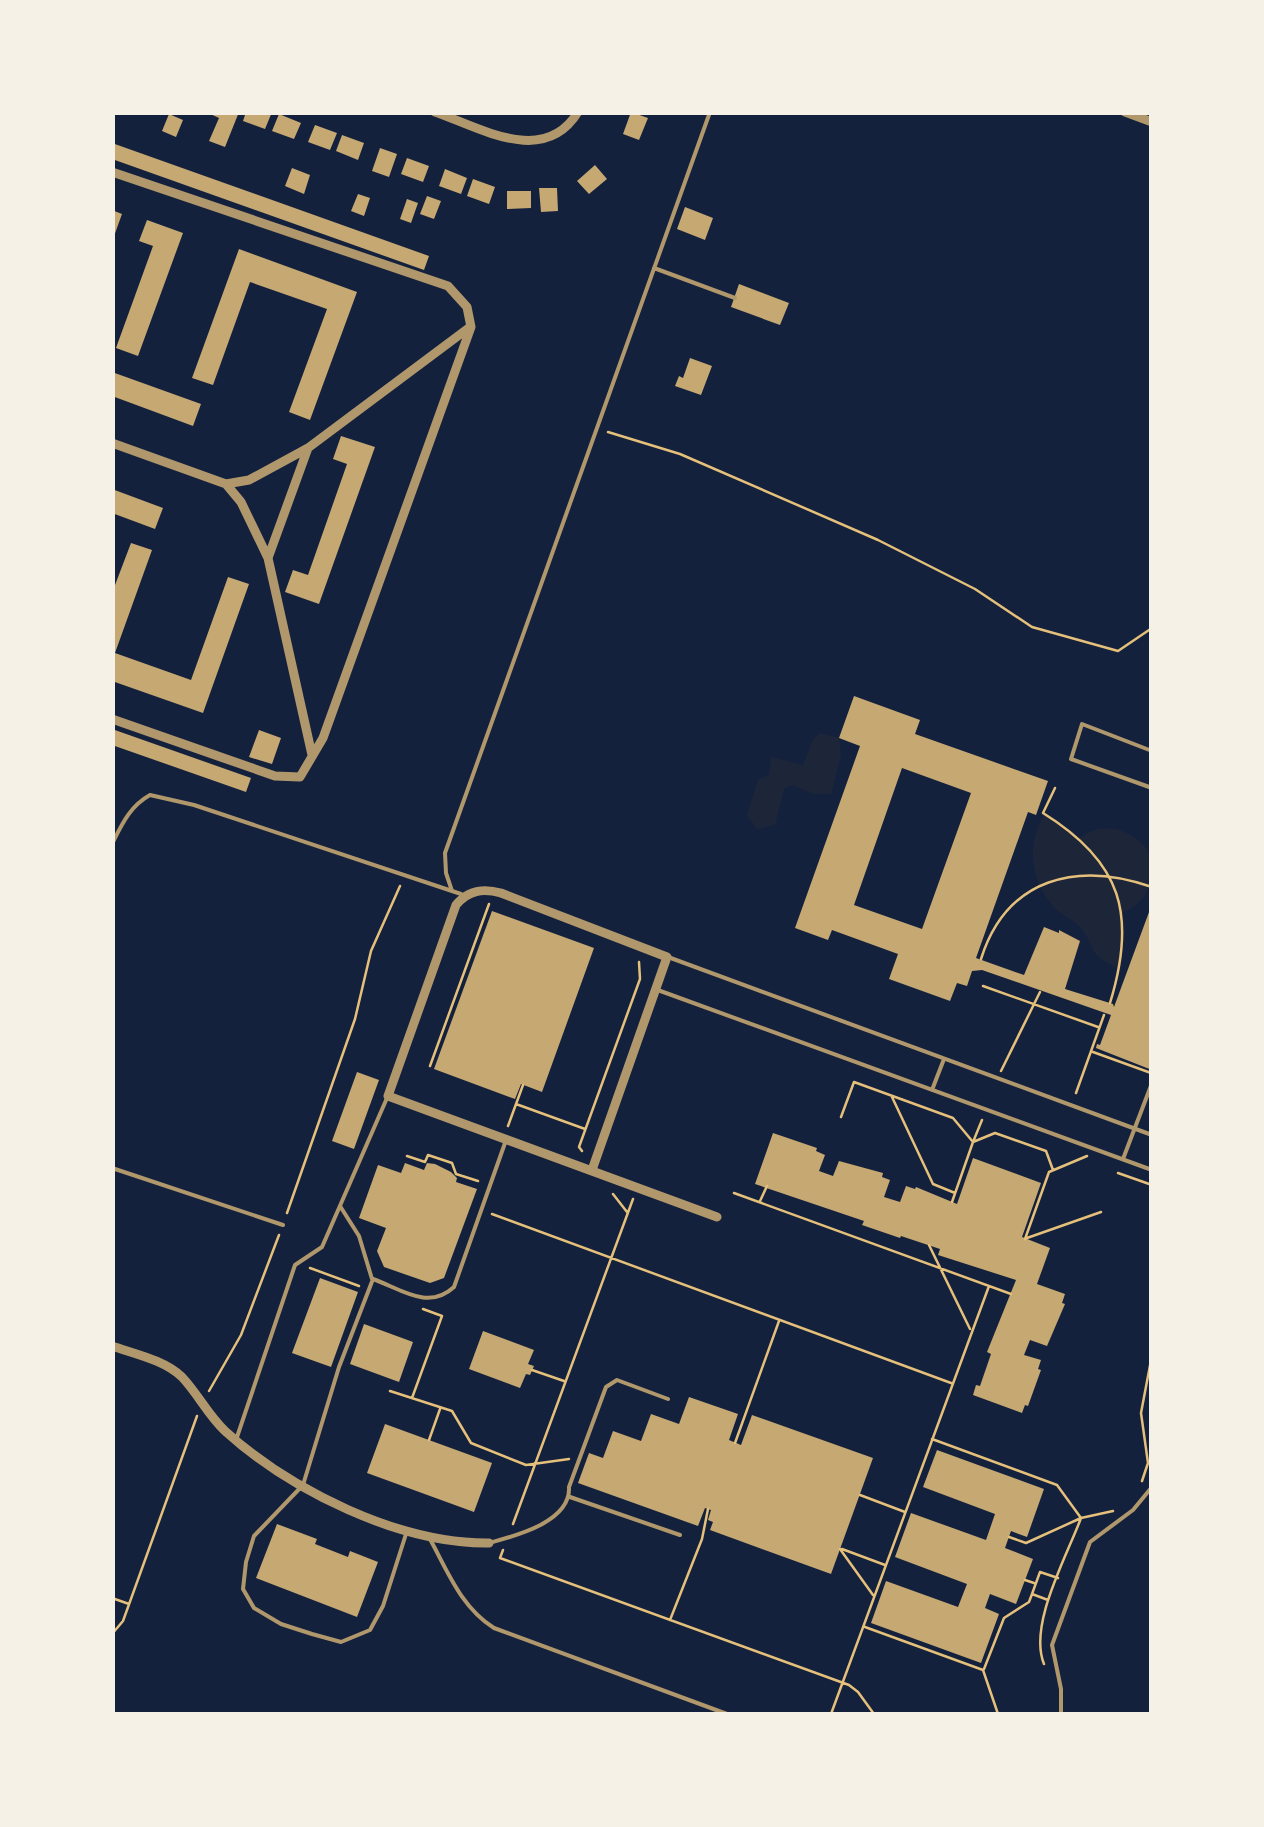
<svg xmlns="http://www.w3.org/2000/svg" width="1264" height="1827" font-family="'Exo 2',sans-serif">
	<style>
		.green { fill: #1d2539 }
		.building { fill: #c6a872; fill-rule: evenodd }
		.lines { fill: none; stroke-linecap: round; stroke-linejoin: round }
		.path { stroke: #e5c07b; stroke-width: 2.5 }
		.service { stroke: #b1986c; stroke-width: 4 }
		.minor { stroke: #b1986c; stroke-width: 9 }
	</style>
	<rect width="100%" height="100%" fill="#14213d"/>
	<path class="green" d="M820 733 839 738 841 756 831 794H812L793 785 784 789 775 825 757 829 747 815 758 780 769 775 771 757 803 765 813 739Z
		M1045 814 1080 838C1104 820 1130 829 1148 850 1157 876 1149 904 1121 913L1123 933 1120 969C1084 953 1099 949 1079 926 1072 919 1061 915 1054 907 1030 882 1026 843 1045 814Z"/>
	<path class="building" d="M239 112 225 147 209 141 219 118 206 112Z
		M246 112H272L265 129 243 121Z
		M631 112 648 118 639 140 623 134Z
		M169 114 183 120 176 137 162 131Z
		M279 114 301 123 294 139 272 131Z
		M315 125 337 133 330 150 308 142Z
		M342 135 364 143 358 160 336 151Z
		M112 143 429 256 424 270 112 159Z
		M380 148 397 154 389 177 372 171Z
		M407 158 429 166 423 182 401 174Z
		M595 165 607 179 589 194 577 181Z
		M292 168 310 175 304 194 285 186Z
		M445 169 467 178 461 194 439 186Z
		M473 179 495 187 489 204 467 196Z
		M539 188H557L558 211 541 212Z
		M507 191H531V208L507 209Z
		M358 194 370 198 364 216 351 211Z
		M427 196 441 201 434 219 420 214Z
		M407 199 418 203 411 223 400 219Z
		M685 207 713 218 705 240 677 229Z
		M112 210 122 214 113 239H112Z
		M147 220 183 233 138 356 116 348 153 246 139 241Z
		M239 249 357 292 310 420 289 412 327 309 250 282 213 385 192 378Z
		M739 284 789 303 780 325 731 307Z
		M690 358 712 366 701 395 675 386 679 376 683 378Z
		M112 372 201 404 193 426 112 396Z
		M341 436 375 447 319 604 285 592 293 570 308 575 347 464 333 459Z
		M112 489 163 508 155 529 112 513Z
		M131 543 152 550 115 653 191 680 228 577 249 584 203 713 112 681V593Z
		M854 696 920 720 915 734 1048 781 1036 815 1028 812 976 958 1024 975 1044 927 1059 933V930L1080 941 1065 989 1113 1004 1114 1007 1152 904V1070L1096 1048 1097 1044 1100 1045 1111 1015 982 970 972 971 967 986 957 983 950 1001 889 979 898 954 832 930 828 940 795 928 860 746 839 738ZM902 768 971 793 922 929 854 905Z
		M112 729 251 778 246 792 112 745Z
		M259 730 281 738 272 764 249 757Z
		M492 911 594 948 542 1092 521 1084 515 1099 434 1069Z
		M357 1072 379 1080 354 1149 332 1141Z
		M773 1133 817 1148 816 1151 825 1155 819 1171 833 1176 839 1161 883 1173 882 1177 890 1180 884 1197 900 1202 906 1186 915 1189 916 1187 957 1204 973 1158 1041 1183 1022 1237 1050 1248 1037 1284 1065 1294 1062 1303 1065 1304 1047 1346 1030 1340 1024 1355 1041 1360 1038 1369 1041 1370 1028 1406 1025 1405 1022 1413 973 1395 976 1385 980 1386 991 1354 987 1352 1016 1280 938 1255 940 1249 901 1236 900 1238 862 1225 864 1221 755 1184Z
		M405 1163 424 1170 427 1163 435 1164 451 1172 457 1178 456 1182 477 1189 444 1278 430 1283 384 1267 377 1251 386 1228 359 1218 378 1165 401 1173Z
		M320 1278 358 1292 331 1367 292 1353Z
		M364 1324 413 1342 399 1382 350 1364Z
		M483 1331 534 1350 528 1364 534 1366 530 1375 526 1374 520 1388 469 1369Z
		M689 1397 738 1414 729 1440 741 1445 752 1415 873 1458 831 1574 710 1530 713 1522 708 1520 711 1510 705 1508 698 1526 578 1483 589 1453 603 1458 613 1431 641 1441 651 1414 679 1424Z
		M385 1424 492 1463 474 1512 367 1473Z
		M937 1450 1044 1489 1027 1537 1011 1531 1005 1548 1033 1559 1016 1604 990 1594 985 1608 999 1614 981 1663 871 1623 886 1581 958 1607 967 1584 895 1557 911 1513 986 1540 995 1514 923 1487Z
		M277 1524 317 1539 315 1544 348 1557 350 1551 378 1562 357 1617 256 1578Z"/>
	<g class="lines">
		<path class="path" d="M608 432 680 454 878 540 975 589 1032 627 1118 651 1152 628
			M1055 788 1043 813C1122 862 1137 915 1110 1003
			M981 959C1007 877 1078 861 1152 887
			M983 986 1098 1027
			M1093 1052 1151 1073
			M430 1066 489 904
			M1001 1071 1040 992
			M1076 1093 1104 1015
			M892 1097 933 1184 955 1193
			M516 1104 585 1129
			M841 1117 854 1082 953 1118 973 1142 982 1120
			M508 1126 523 1085
			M582 1151 579 1147 640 979 639 962
			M407 1156 425 1162 428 1155 452 1163 456 1174 478 1181
			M1118 1173 1152 1185
			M734 1193 1011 1294
			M613 1194 627 1212
			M760 1201 767 1186
			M952 1202 973 1142 995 1133 1046 1151 1053 1170
			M287 1213 355 1019 371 951 400 886
			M492 1214 951 1383
			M1027 1238 1101 1212
			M1025 1239 1049 1172 1087 1156
			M929 1245 970 1329
			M310 1268 359 1286
			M532 1370 564 1381
			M209 1391 241 1335 279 1235
			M390 1391 452 1411 471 1443 526 1465 569 1459
			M412 1398 442 1316 423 1309
			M932 1439 1057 1485 1081 1518 1026 1543 1009 1537
			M429 1440 440 1409
			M735 1443 779 1321
			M1142 1481 1148 1463 1141 1413 1152 1355
			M860 1495 905 1512
			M513 1524 633 1199
			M840 1549 873 1595
			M842 1549 885 1565
			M503 1550 500 1558 849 1685 858 1692 874 1714
			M1025 1580 1034 1583
			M112 1598 129 1604
			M1048 1600 1032 1594 1040 1572 1058 1578
			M670 1620 702 1539 708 1509
			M865 1627 983 1670 998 1714
			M112 1634 123 1621 197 1416
			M1044 1664C1028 1625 1067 1556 1081 1518L1113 1511
			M984 1669 1004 1618 1029 1602 1032 1594
			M831 1714 989 1286"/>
		<path class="service" d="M654 268 735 298
			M1152 751 1082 724 1071 759 1152 788
			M112 844C122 824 130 806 150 795L194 805 461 894
			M452 891 446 873 445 853 710 112
			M668 957 1152 1135
			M655 989 1152 1170
			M932 1090 944 1059
			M1123 1159 1152 1083
			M112 1168 283 1225
			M340 1206 359 1236 372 1279
			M236 1440 295 1265 322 1247 387 1098
			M570 1497 680 1535
			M406 1534 383 1606 370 1630 341 1642 312 1634 281 1624 254 1608 243 1589 246 1562 254 1536 303 1485 339 1367 373 1279C401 1289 428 1311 454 1287L505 1143
			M430 1539C448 1572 461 1607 494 1628L727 1714
			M489 1543C515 1536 571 1522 569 1487L606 1387 617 1380 668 1399
			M1061 1714V1689L1052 1645 1090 1542 1133 1510 1152 1487"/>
		<path class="minor" d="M435 112C481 128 544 167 578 112
			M1125 112 1152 122
			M112 172 448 286 467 307 471 327 323 738 300 777 275 776 112 719
			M112 443 226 484
			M308 448 268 558 241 502 226 484 249 480Z
			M308 448 470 327
			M268 558 312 755
			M592 1170 667 957 501 893C483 888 468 890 456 905L388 1096 717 1217
			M112 1346C135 1354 164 1360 182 1377 198 1394 208 1415 225 1431 290 1490 399 1544 489 1543"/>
	</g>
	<rect width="1264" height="1827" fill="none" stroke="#f6f1e7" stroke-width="230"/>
</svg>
